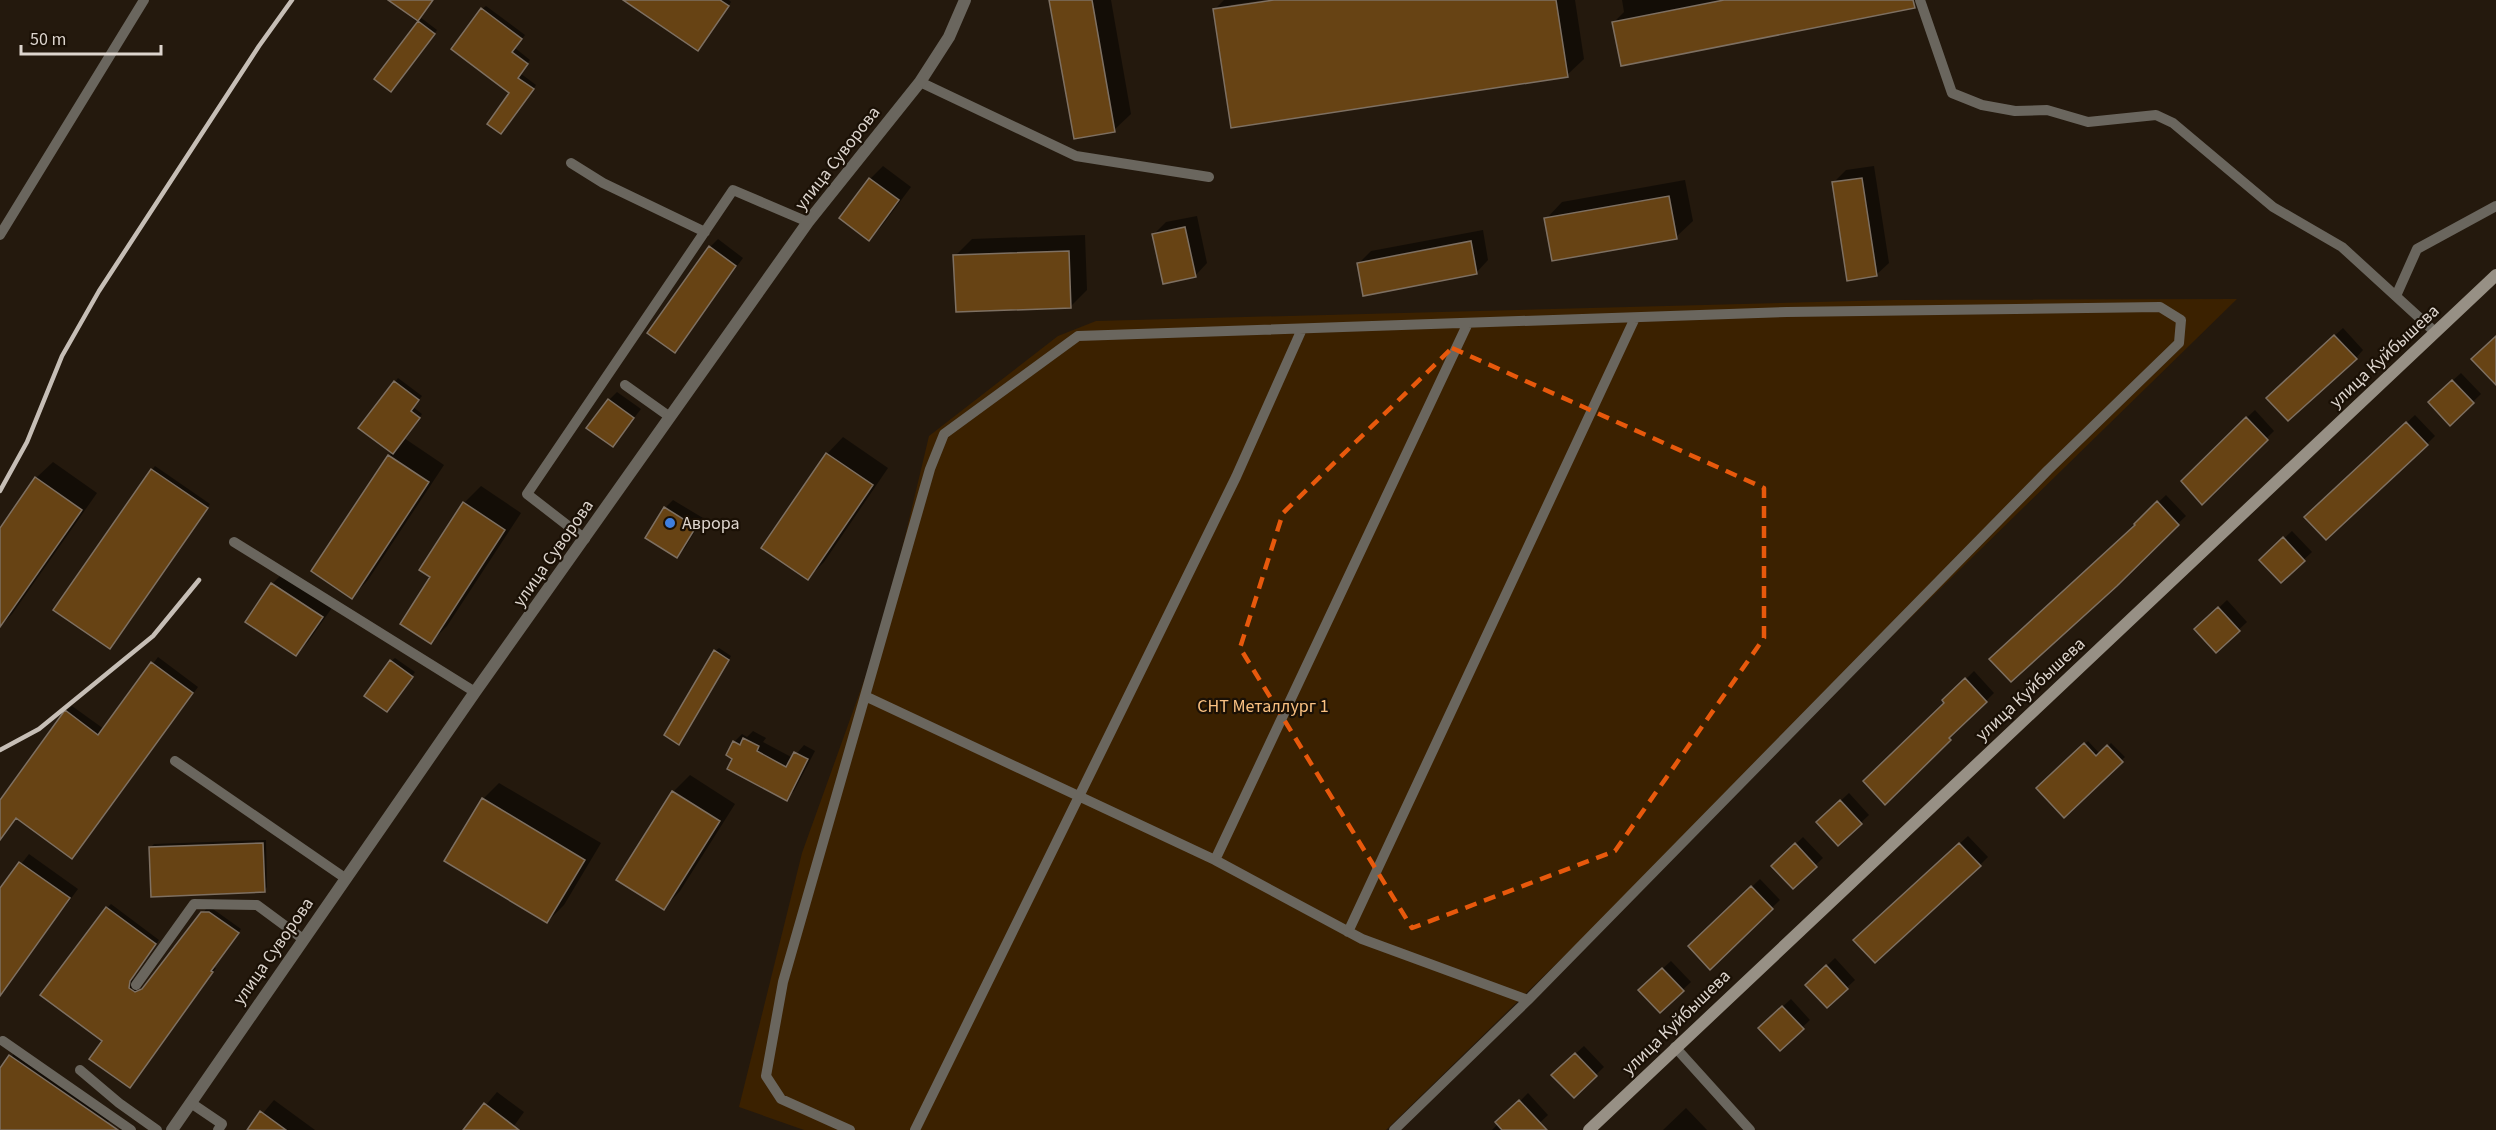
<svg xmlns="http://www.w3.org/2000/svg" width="2496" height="1130" font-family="'Source Sans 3',sans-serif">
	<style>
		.green { fill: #3b2100 }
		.shadow { fill: #0007 }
		.building { fill: #674314; stroke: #7e7062; stroke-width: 1.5 }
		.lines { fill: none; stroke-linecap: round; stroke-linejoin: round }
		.service { stroke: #6a665e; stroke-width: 10 }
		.tertiary { stroke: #6a665e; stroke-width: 12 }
		.secondary { stroke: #979085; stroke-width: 12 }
		.rail { stroke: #c6beb6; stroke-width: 4.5 }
		.marked { fill: none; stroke: #e8590c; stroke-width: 4.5; stroke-dasharray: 12 8; stroke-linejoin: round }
		.shop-dot { fill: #3f7fe0; stroke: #1a1005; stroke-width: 2 }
		.labels { text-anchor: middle; stroke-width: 4.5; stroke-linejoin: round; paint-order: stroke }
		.street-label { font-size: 18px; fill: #ddd5ce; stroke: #1a1005 }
		.poi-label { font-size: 18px; fill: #ddd5ce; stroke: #1a1005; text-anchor: start }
		.park-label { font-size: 18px; fill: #fac182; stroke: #1a1005 }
	</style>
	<rect width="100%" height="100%" fill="#24190d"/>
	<path class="green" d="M2237 299 1386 1130H804L739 1107 802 853 884 625 929 436 1058 336 1096 321 1893 300Z"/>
	<path class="shadow" d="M391 0H432L420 17 437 30 394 86 418 23Z
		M625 0H729L731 2 701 46Z
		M1050 0H1111L1131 114 1114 130Z
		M1224 0H1264L1231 5V8L1284 0H1575L1584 59 1567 75 1214 10Z
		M1622 0H1905L1614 22 1624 12Z
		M486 6 525 35 515 48 530 60 520 73 536 85 505 129 511 92 482 9Z
		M883 166 911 187 881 227 869 239 841 218 870 179Z
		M1874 166 1889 263 1876 275 1833 183 1846 170Z
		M1685 180 1693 221 1676 237 1546 219 1562 202Z
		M1197 216 1207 263 1195 276 1154 234 1166 222Z
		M1483 230 1488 260 1476 273 1358 264 1371 251Z
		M1085 235 1087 290 1071 306 955 256 972 239Z
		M718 239 743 258 675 351 710 247Z
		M2343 328 2363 350 2356 358 2276 390Z
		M2461 373 2481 394 2451 423 2438 394Z
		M398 378 422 396 413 407 422 414 404 438 444 465 368 580 352 597 389 456 393 452 395 382Z
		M617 392 641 409 613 445 609 400Z
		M2255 410 2274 431 2202 502 2224 439Z
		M2415 415 2435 436 2427 444 2314 509Z
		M843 437 888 468 824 562 808 578 827 454Z
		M53 462 97 493 12 614 0 626V530L36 478Z
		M155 466 210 504 114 643 152 470Z
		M481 486 521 513 447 626 431 642 432 577 464 503Z
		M2166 495 2186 516 2011 680 2137 525 2136 524Z
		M673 500 703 518 685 548 677 556 665 508Z
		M2292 531 2312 552 2281 581 2261 560Z
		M285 571 334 605 308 642 296 654 247 621 272 584Z
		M2227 600 2247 622 2216 651 2196 630Z
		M719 648 731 656 682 739 715 651Z
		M158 657 198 687 78 851 72 857 17 816 4 833 0 830V803L66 711 72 706 104 729Z
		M395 658 415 672 390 707 391 661Z
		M1974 671 1994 693 1885 802 1946 703 1944 701Z
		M753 731 766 738 763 742 793 758 804 745 815 751 794 791 786 799 734 758V742L742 734 747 737Z
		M2088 741 2100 754 2111 743 2125 757 2064 816 2038 788Z
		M690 775 735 804 680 891 664 908 618 879 673 792Z
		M499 783 601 843 564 905 547 922 483 799Z
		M1849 793 1869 815 1838 844 1818 822Z
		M1968 836 1988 857 1980 865 1863 932Z
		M1803 837 1823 858 1793 887 1773 866Z
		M266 840 267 887 264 891 151 847 154 844Z
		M29 854 78 889 0 994V891Z
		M1760 879 1780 900 1710 968 1690 946Z
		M111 904 159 940 133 976 132 985 140 990 146 987 206 909H213L241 929 214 967 216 968 133 1083 104 1041 107 908Z
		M1835 958 1855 980 1827 1006 1807 985Z
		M1671 961 1691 982 1660 1011 1648 982Z
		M1791 999 1810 1020 1780 1049 1768 1020Z
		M1584 1046 1604 1067 1574 1096 1561 1067Z
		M18 1049 113 1115 103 1130 0 1129V1070Z
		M497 1092 524 1112 511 1130H465Z
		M1528 1093 1548 1115 1532 1130H1492Z
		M274 1100 315 1130H249Z
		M1686 1108 1707 1130H1663L1664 1129Z"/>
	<path class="building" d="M388 0H433L418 21Z
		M623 0H720L729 6 698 51Z
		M1049 0H1092L1115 132 1074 139Z
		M1274 0H1556L1568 77 1231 128 1213 9Z
		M1724 0H1913L1915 8 1621 66 1612 22Z
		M481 8 522 39 512 52 528 64 518 78 534 89 501 134 487 124 509 93 451 49Z
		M418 21 435 34 391 92 374 79Z
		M869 178 899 200 869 241 839 218Z
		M1862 178 1877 276 1847 281 1832 182Z
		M1669 196 1677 239 1552 261 1544 218Z
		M1185 227 1196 277 1163 284 1152 234Z
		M1471 241 1477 274 1363 296 1357 263Z
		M709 246 736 266 675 353 647 333Z
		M1069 251 1071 308 956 312 953 255Z
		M2334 335 2357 359 2288 421 2266 398Z
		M2496 336V385L2471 359Z
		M2452 380 2474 403 2450 426 2428 402Z
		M394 381 419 400 411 411 420 418 393 454 358 428Z
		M608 399 634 418 613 447 586 428Z
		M2246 417 2268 440 2202 505 2181 481Z
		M2406 422 2428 445 2326 540 2304 517Z
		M826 453 873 485 808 580 761 548Z
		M388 455 429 482 352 599 311 571Z
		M151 469 208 508 110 649 53 610Z
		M35 477 82 510 0 627V528Z
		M2157 501 2179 525 2117 586 2011 682 1989 659 2135 525 2134 524Z
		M463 502 505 530 431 644 400 624 430 577 419 570Z
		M664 507 696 527 677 558 645 538Z
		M2283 537 2305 561 2281 583 2259 560Z
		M271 583 323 617 296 656 245 622Z
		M2218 607 2240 631 2216 653 2194 629Z
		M714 650 729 660 679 745 664 735Z
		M390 660 413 677 387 712 364 696Z
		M151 662 193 693 72 859 16 818 0 840V800L65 710 98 735Z
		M1965 678 1987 702 1949 738 1951 740 1885 805 1863 781 1944 703 1942 700Z
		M743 738 759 746 757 751 786 767 794 752 808 759 787 801 727 769 732 759 726 755 733 741 740 745Z
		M2084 743 2096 756 2107 745 2123 762 2064 818 2036 788Z
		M672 791 720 821 664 910 616 880Z
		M482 798 585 860 547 923 444 861Z
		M1840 800 1862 824 1838 846 1816 822Z
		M263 843 265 892 151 897 149 847Z
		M1795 843 1817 867 1793 889 1771 866Z
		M1959 843 1981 866 1875 963 1853 940Z
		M19 862 70 898 0 996V888Z
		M1751 886 1773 909 1710 970 1688 946Z
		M106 907 156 944 130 981 129 988 135 992 142 989 201 912H209L239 933 211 971 213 972 130 1088 89 1059 102 1041 40 995Z
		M1826 965 1848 989 1827 1008 1805 985Z
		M1662 968 1684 991 1660 1013 1638 990Z
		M1782 1006 1804 1029 1780 1051 1758 1028Z
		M1575 1053 1597 1076 1574 1098 1551 1075Z
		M9 1055 12 1057 118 1130H0V1068Z
		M1519 1100 1547 1130H1502L1495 1122Z
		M484 1103 519 1130H463Z
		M260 1111 286 1130H247Z"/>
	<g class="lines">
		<path class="service" d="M1920 0 1952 93 1982 105 2015 111 2047 110 2088 122 2156 115 2173 123 2273 207 2342 247 2435 332
			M920 82 1076 156 1209 177
			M571 163 603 183 705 232
			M0 235 144 0
			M2396 296 2417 249 2496 206
			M625 385 670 417
			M585 539 527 494 733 190 808 222
			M234 542 475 692
			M865 696 930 469 944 434 1078 336 1787 312 2160 307 2181 320 2179 343 2048 470 1528 1000
			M175 761 345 878
			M1215 860 1468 323
			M1348 932 1635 318
			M136 985 194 904 257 905 303 939
			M3 1041 131 1130
			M1675 1047 1750 1130
			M80 1070 119 1103 157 1130
			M191 1103 222 1124 218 1130
			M850 1130 781 1099 766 1076 783 982 865 696 1215 860 1362 939 1528 1000 1394 1130
			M915 1130 1236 477 1302 329"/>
		<path class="tertiary" d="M172 1130 475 692 808 222 920 82 949 37 965 0"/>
		<path class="secondary" d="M1589 1130 2496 275"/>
		<path class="rail" d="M0 491 27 442 62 356 99 291 259 46 292 0
			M0 750 39 729 153 636 199 580"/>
	</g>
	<path class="marked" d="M1452 348 1764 488V638L1615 851 1412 928 1240 648 1283 513Z"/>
	<circle class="shop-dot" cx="670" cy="523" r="6"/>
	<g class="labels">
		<g class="street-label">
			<text transform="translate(837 158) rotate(-52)" y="6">улица Суворова</text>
			<text transform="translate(2384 356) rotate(-43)" y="6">улица Куйбышева</text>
			<text transform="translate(553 553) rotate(-55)" y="6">улица Суворова</text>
			<text transform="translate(2030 689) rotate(-43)" y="6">улица Куйбышева</text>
			<text transform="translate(273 951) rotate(-55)" y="6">улица Суворова</text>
			<text transform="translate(1676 1022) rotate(-44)" y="6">улица Куйбышева</text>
		</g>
		<g class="poi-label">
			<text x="682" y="529">Аврора</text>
		</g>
		<g class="park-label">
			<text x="1263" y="712">СНТ Металлург 1</text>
		</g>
	</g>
	<path d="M21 45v9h140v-9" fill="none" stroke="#ddd5ce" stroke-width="3"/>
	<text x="30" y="45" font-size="18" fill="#ddd5ce" stroke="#1a1005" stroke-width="4.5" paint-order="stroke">50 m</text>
</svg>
